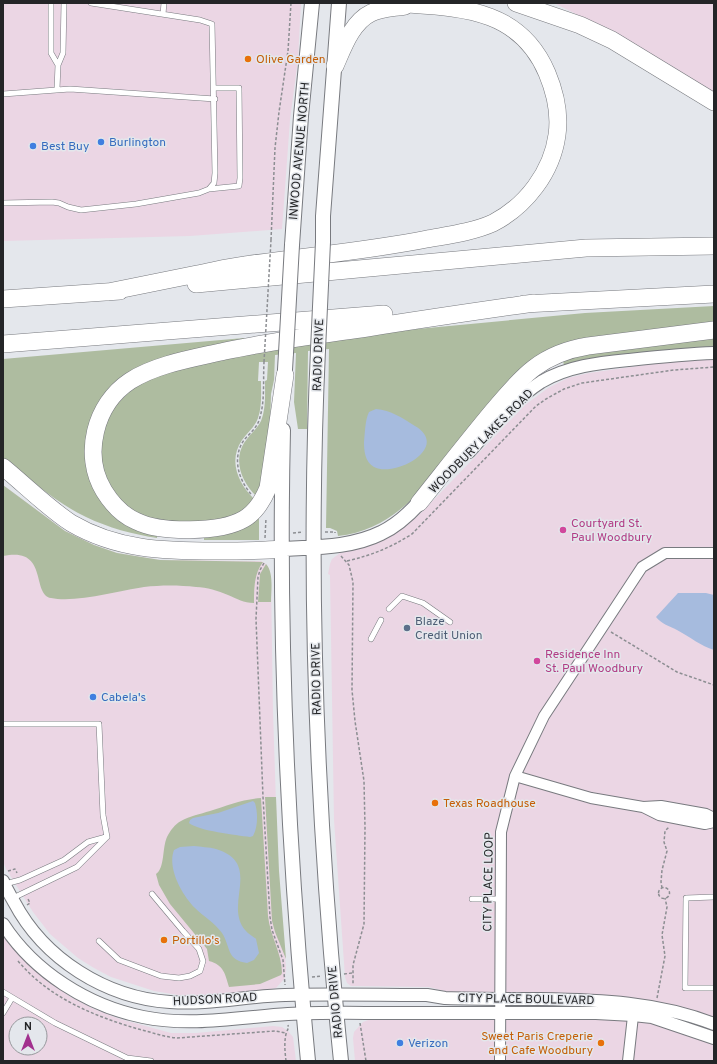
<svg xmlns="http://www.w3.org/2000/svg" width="717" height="1064" font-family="Overpass,sans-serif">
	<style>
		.commercial { fill: #ebd6e4; fill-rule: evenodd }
		.green { fill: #aebca0 }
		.water { fill: #a6bbde }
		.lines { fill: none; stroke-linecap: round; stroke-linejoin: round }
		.service-casing { stroke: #787a7f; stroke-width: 6 }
		.minor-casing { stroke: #787a7f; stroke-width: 12 }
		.tertiary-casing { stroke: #787a7f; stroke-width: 14 }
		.secondary-casing { stroke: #787a7f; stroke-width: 16 }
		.motorway-casing { stroke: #787a7f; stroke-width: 18 }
		.path { stroke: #8c8e92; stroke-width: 1.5; stroke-dasharray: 3 2; stroke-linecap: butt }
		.service { stroke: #fff; stroke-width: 5 }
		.minor { stroke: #fff; stroke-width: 10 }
		.tertiary { stroke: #fff; stroke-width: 12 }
		.secondary { stroke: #fff; stroke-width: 14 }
		.motorway { stroke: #fff; stroke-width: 17 }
		.secondary-bridge-casing { stroke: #787a7f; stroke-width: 16; stroke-linecap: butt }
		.path-bridge { stroke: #8c8e92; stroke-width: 1.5; stroke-dasharray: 3 2; stroke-linecap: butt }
		.secondary-bridge { stroke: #fff; stroke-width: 14 }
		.food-dot { fill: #e8710a; stroke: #e4e7ec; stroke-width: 1.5 }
		.shop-dot { fill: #3f7fe0; stroke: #e4e7ec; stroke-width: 1.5 }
		.hotel-dot { fill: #d1479c; stroke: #e4e7ec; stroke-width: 1.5 }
		.service-dot { fill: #5c6f8a; stroke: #e4e7ec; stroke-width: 1.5 }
		.labels { text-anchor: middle; stroke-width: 3; stroke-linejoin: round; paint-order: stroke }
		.food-label { font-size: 12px; fill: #c56008; stroke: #e4e7ec; text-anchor: start }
		.shop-label { font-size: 12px; fill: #366cbe; stroke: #e4e7ec; text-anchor: start }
		.street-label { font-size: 12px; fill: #242527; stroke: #e4e7ec }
		.hotel-label { font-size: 12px; fill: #b23c85; stroke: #e4e7ec; text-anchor: start }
		.service-label { font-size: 12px; fill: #4e5e75; stroke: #e4e7ec; text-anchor: start }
	</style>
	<rect width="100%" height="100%" fill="#e4e7ec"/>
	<path class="commercial" d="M3 3H301L298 59 290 120 282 229 190 236 3 241Z
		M554 3H714V97L574 13Z
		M714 359V1021L700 1015 477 992H448L429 987 351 986 347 983 345 977 334 820 330 575 328 574 330 564 332 559 340 553 377 543 406 526 422 512 525 405 548 388 568 378 589 373 659 363Z
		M3 485 65 531 94 545 117 553 160 560 261 561 266 564 269 568 271 580 273 712 278 865 286 968 285 978 276 988 266 990 190 997 154 991 111 977 94 968 78 958 50 934 33 912 6 869 3 861Z
		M3 933 25 960 47 980 69 996 94 1009 120 1019 171 1033H196L273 1026 282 1027 288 1031 293 1037 296 1061H3ZM16 1024H40V1048H16Z
		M371 1019 644 1020 714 1041V1061H355L353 1038 354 1032 363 1022Z"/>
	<path class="green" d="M714 306V325L562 348 409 502C388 521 366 533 338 536L337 531 330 528H326L329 349 308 351 307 429H298L294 402 296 353 275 355 274 380 271 394 270 432 265 473 256 496C242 482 233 461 244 443 249 435 257 429 261 421 266 409 265 393 265 381L267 380 268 362H259L258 381H261C261 393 262 407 258 418 255 427 247 433 242 440 228 461 238 483 254 499L251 506 229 519 170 524 129 511 104 480 99 446 108 413 139 382 206 361 375 333 585 313Z
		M714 336V348L606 356 586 359 564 365 562 358Z
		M244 338V342L127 377 89 462 150 534 157 536V538C132 534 109 528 86 517 56 503 29 478 3 458V359Z
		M3 485 65 531 94 545 117 553 160 560 263 562C254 574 254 588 254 603 243 603 238 599 228 595 218 591 207 587 196 587 179 585 161 585 144 587 118 591 76 603 51 598 31 594 49 546 3 556Z
		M259 513V540H204V533Z
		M266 564C274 573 271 591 271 602H258L260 574Z
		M265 797H276L279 871 286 959 275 932 272 921Z
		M261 798 268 916C270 936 282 953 282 973L281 975 260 984 229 987C225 974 224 965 209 961L207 949 170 904 159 885 156 874C165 868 162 848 167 837 170 831 175 824 181 821 190 816 200 814 210 811 226 806 243 799 261 798Z"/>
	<path class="water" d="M376 409C391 410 402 418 415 426 451 447 395 478 374 467 365 462 364 451 364 442 365 433 365 420 369 412Z
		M678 593H706L714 595V650C701 646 690 637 677 630 669 626 662 624 656 617Z
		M253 801 255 803C258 813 258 827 253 836L250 837C236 835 199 831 189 823L190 820 193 818 218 813Z
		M194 846C201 847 209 847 216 849 264 864 222 905 246 931 248 934 253 936 256 939L259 953 254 960 247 963C226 960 231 947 222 933 215 923 203 916 195 908 182 895 167 868 174 850L180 847Z"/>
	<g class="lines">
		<g class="service-casing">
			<path id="service" d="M51 3V53L58 65
				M163 14 164 3
				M57 89 58 65 63 53 64 3
				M3 94 70 89 215 99
				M209 189 239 186 240 178 239 88H214
				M3 203 52 202 59 203 68 207 81 210 136 204 199 193 209 189 214 183 215 173 212 24 200 20 91 3
				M389 609 402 596 423 603 450 622
				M371 639 381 620
				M3 724H99L103 815 107 837
				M5 884 20 880 64 860 88 842 106 837
				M714 897 686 898 685 988H714
				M13 898 77 867 107 837
				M472 899H500
				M99 941 119 960 161 976 179 978 190 976 200 971 203 961 199 949 183 931 152 894
				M3 992 55 1023 127 1058 151 1061
				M3 1013 12 998"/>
		</g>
		<g class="minor-casing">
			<path id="minor" d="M515 776 591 798 643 807 661 806 706 814 714 818
				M643 807 659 815 705 824 714 822
				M500 1061 501 832 515 776 544 716 642 567 665 553H714
				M628 1061 634 1007"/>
		</g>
		<g class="tertiary-casing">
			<path id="tertiary" d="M469 452C491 428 513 400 541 382 568 366 599 363 629 360 657 357 686 354 714 353
				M3 881C6 888 10 895 14 902 44 959 106 998 170 1002 208 1005 247 996 285 995 332 994 380 995 427 995L445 998C477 999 508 999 540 999 600 1000 658 1002 714 1024
				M3 924C34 972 88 1006 143 1017 191 1027 240 1017 288 1014 322 1012 357 1013 391 1013 460 1013 528 1013 596 1013L633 1015 652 1017 714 1038"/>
		</g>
		<g class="secondary-casing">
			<path id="secondary" d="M323 242V216L339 3
				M292 245 301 116 312 3
				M318 350C307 587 317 825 341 1061
				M284 386 286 353
				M283 430C278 641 288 851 308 1061
				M282 549C314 547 351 548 381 533 396 526 408 515 419 503"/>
		</g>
		<g class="motorway-casing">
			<path id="motorway" d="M516 3 580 25 612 40 714 102
				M335 66C343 48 352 22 371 13 381 8 393 8 405 6
				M196 284 586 248 714 246
				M108 292C138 286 167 280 197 274 213 271 229 267 245 265 306 256 367 251 427 239 449 235 473 232 493 223 526 206 552 172 557 135 560 114 555 92 547 73 518 5 455 8 393 3
				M3 299 120 291
				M524 304 714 294
				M3 344 384 314
				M285 375 268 488C263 500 256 512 244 519 220 533 160 533 136 521 122 515 112 504 104 491 82 455 95 404 130 381 156 364 195 358 225 351 272 341 319 335 367 328 423 319 478 311 534 303
				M3 467C25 485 48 508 71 523 117 550 164 551 215 551 237 551 259 551 282 549
				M419 503C443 473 467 442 492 412 505 397 518 380 534 368 550 356 569 349 588 346L714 330"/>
		</g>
		<path class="path" d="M271 240 275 148 279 112 288 51 291 3
			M251 494C238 479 232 457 244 440 250 433 258 427 260 417 265 400 263 380 264 362
			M325 532H335V533
			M293 533 303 532
			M265 538 266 518
			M341 556 349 565 353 582 352 690 355 721 364 781 365 827 364 924 353 965V984
			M347 561C372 555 390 548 412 534L536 406 546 399 564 389 582 383 674 370 714 367
			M264 563 260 570 258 577 256 619 263 797 270 917 272 930 283 960 285 985
			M611 632 677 672 714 685
			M8 871 15 869 17 873
			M658.5 893a5.5 5.5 0 1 1 11 0a5.5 5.5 0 1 1-11 0Z
			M662 888 661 882 662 870 667 851 664 842 665 831 669 827
			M27 905 30 903 28 899
			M18 961C49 998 94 1016 138 1029 151 1032 164 1037 177 1038L275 1031 286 1033
			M344 974 352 973
			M312 977 322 976
			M657 998 665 956 662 935 667 907 665 898
			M360 1023 366 1061
			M286 1061C285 1052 284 1043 286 1034 287 1030 289 1029 288 1025"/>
		<use href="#service" class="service"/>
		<use href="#minor" class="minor"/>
		<use href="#tertiary" class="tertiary"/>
		<use href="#secondary" class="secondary"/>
		<use href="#motorway" class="motorway"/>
		<g class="secondary-bridge-casing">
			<path id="secondary-bridge" d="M318 350 323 242
				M286 353 292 245"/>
		</g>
		<path class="path-bridge" d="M264 362 271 240"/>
		<use href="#secondary-bridge" class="secondary-bridge"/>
	</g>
	<g class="food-dot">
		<circle cx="248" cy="59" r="4"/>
		<circle cx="435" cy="803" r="4"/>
		<circle cx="164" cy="940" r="4"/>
		<circle cx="601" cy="1043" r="4"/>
	</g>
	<g class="shop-dot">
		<circle cx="101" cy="142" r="4"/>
		<circle cx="33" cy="146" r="4"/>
		<circle cx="93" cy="697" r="4"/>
		<circle cx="400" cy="1043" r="4"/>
	</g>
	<g class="hotel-dot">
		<circle cx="563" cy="530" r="4"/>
		<circle cx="537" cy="661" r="4"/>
	</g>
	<circle class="service-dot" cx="407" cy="628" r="4"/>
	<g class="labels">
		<g class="food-label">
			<text x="256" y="63">Olive Garden</text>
			<text x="443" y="807">Texas Roadhouse</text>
			<text x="172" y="944">Portillo's</text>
			<text x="593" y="1040" text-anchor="end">Sweet Paris Creperie<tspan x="593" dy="14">and Cafe Woodbury</tspan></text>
		</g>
		<g class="shop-label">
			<text x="109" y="146">Burlington</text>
			<text x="41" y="150">Best Buy</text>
			<text x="101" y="701">Cabela's</text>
			<text x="408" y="1047">Verizon</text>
		</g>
		<g class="street-label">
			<text transform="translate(299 151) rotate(-85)" y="4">INWOOD AVENUE NORTH</text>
			<text transform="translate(318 355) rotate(-88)" y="4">RADIO DRIVE</text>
			<text transform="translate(481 441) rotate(-45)" y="4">WOODBURY LAKES ROAD</text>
			<text transform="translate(316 679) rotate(-91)" y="4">RADIO DRIVE</text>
			<text transform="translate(488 882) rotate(-89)" y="4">CITY PLACE LOOP</text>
			<text transform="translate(215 999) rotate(-3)" y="4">HUDSON ROAD</text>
			<text transform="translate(526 999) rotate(1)" y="4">CITY PLACE BOULEVARD</text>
			<text transform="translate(335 1002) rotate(-95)" y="4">RADIO DRIVE</text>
		</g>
		<g class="hotel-label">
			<text x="571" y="527">Courtyard St.<tspan x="571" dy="14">Paul Woodbury</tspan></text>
			<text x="545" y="658">Residence Inn<tspan x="545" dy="14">St. Paul Woodbury</tspan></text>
		</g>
		<g class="service-label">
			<text x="415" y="625">Blaze<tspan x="415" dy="14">Credit Union</tspan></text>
		</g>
	</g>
	<rect width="717" height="1064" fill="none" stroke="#242527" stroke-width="8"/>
	<g transform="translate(28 1036)"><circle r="19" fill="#e4e7ec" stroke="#97999d"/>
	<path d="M0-3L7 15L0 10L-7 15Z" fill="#a2318e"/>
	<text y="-6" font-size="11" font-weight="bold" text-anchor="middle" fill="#242527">N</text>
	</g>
</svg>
